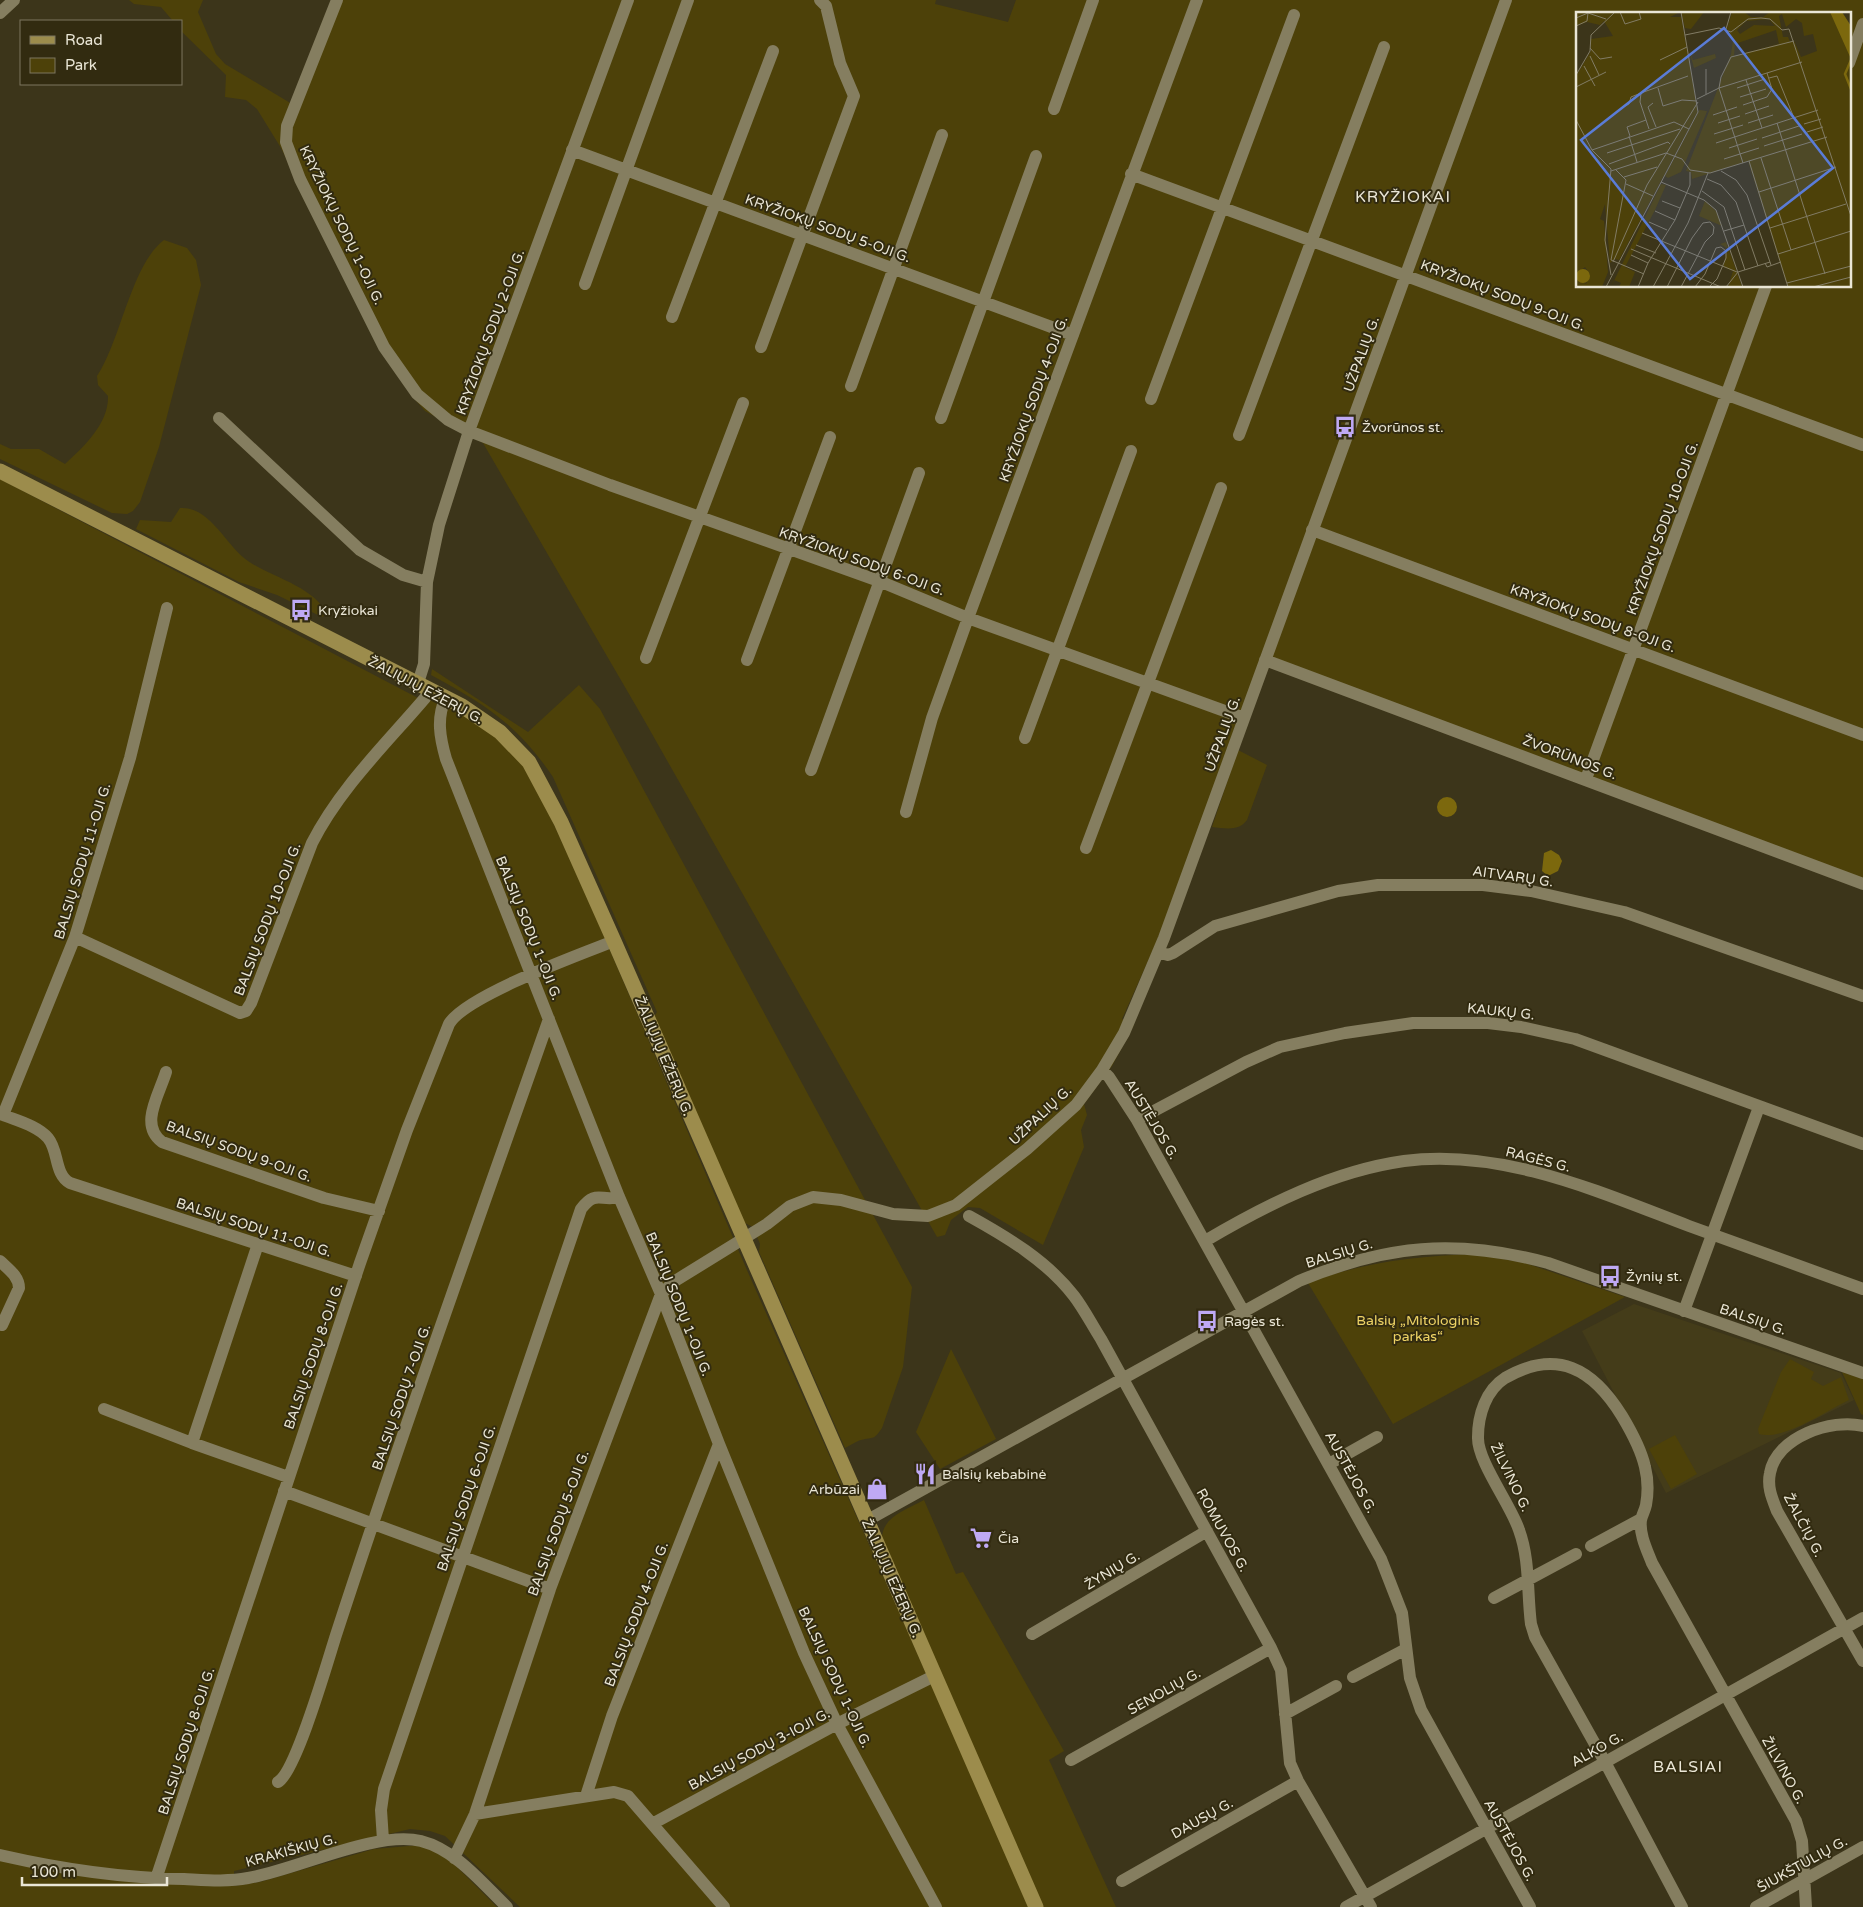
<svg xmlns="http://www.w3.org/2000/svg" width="1863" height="1907" font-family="'Varela Round',sans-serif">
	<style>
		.built { fill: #443c19 }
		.green { fill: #4d4109; fill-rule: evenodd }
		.water { fill: #7c680d }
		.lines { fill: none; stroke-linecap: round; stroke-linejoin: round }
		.minor { stroke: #857e60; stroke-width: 12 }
		.major { stroke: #9c8c4c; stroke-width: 15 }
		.labels { text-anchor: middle; stroke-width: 4; stroke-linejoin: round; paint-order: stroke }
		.street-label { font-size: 14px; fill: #eae6d6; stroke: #322b10 }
		.poi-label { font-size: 14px; fill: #eae6d6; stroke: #322b10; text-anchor: start }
		.park-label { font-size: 14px; fill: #eed365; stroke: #322b10 }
		.quarter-label { font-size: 16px; letter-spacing: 1px; fill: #eae6d6; stroke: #322b10 }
		.inset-river { fill: none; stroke: #7c680d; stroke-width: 2.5 }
		.inset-road { fill: none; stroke: #827c65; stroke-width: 1 }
		.view { fill: #5a7cd7; fill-opacity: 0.15; stroke: #5a7cd7; stroke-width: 2.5 }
		.inset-edge { fill: none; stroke: #eae6d6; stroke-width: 2.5 }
	</style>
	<rect width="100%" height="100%" fill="#3c351a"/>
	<path class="built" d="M1634 1304 1841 1373 1854 1400 1666 1493 1582 1331Z"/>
	<path class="green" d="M129 0H203L198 12 216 54 225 64 297 107 339 0H936L935 4 1008 22 1016 0H1863V881L1260 663 1157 941 1122 1019 1134 1025 1112 1066 1084 1104 1087 1115 1081 1130 1084 1147 1043 1245 980 1208 968 1207 951 1220 945 1235 937 1237 643 718 483 443 425 411 411 395 376 339 281 148 257 109 246 100 225 97 226 75 181 31V21H173L161 7 134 4ZM1577 14H1849V286H1577Z
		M164 240 187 248 196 260 201 285 159 447 140 502 133 511 127 514 112 513 0 459V444L11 449H39L65 464C84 447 109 423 108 396L98 385 97 376C121 340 131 265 164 240Z
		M0 479 418 698 442 700 489 729 529 771 582 885 746 1268 1030 1907H520L445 1836 430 1831 410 1829 234 1871V1886L260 1882 374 1849 421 1845 448 1858 497 1907H0Z
		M180 508C210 506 226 546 248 561 269 576 317 588 326 614L322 617 277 595 239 582 136 529 140 520 171 522Z
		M432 669 528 732 579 685 600 709 912 1287 903 1367 882 1428C874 1440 874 1437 861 1440 856 1441 850 1446 845 1448L759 1252 760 1244 753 1227 741 1221 654 1017 657 1012 553 777C517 724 486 705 431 675Z
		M1238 750 1267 765 1247 820C1238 832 1225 828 1212 827Z
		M1475 1254 1525 1263 1625 1297 1393 1424 1308 1283C1363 1262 1417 1256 1475 1254Z
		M951 1349 996 1439 940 1469 916 1432Z
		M1790 1359 1814 1372 1811 1379 1823 1386 1841 1377 1849 1400C1826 1411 1783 1441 1759 1434L1758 1429 1781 1372Z
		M1842 1372 1863 1379V1415L1861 1414Z
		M1675 1435 1697 1474 1671 1489 1649 1449Z
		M924 1500 956 1574 963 1572 1064 1751 1049 1760 1116 1907H1042L882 1540C881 1517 906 1510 924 1500Z"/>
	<path class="water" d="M1437 807a10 10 0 1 1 20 0a10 10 0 1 1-20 0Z
		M1551 850 1559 855 1562 861 1558 871 1548 876 1542 871 1544 853Z"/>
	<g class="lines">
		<path class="minor" d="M337 0 287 126 286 142 300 179 384 347 417 394 448 420 469 431 610 485 879 581 968 618 1244 718
			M0 13 14 0
			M1849 63 1863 24
			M1054 109 1093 0
			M572 150 1073 335
			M1131 174 1863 445
			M585 284 688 0
			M672 317 773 51
			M761 347 854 96 840 63 826 6 820 0
			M851 386 942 135
			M1151 399 1294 15
			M219 418 360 550 403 575 427 582
			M941 418 1036 156
			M1239 435 1384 47
			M1312 530 1863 735
			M167 608 130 758 75 937 3 1115C18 1121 38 1126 48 1138 59 1151 54 1174 70 1183L356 1276
			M646 658 743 403
			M747 660 830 437
			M1265 660 1863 884
			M418 683 424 664 427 582 439 525 469 431 628 0
			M446 697C436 718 440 738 446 759L619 1197 661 1294 719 1444 804 1653 837 1724 936 1907
			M1025 738 1131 451
			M811 770 919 473
			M1586 779 1766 286
			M906 812 932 718 968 618 1197 0
			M1086 848 1221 488
			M75 937 240 1013 246 1011 251 1003 312 843C340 788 385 745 425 698L430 689
			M1158 952 1168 955 1173 953 1215 926 1338 891 1378 885H1483L1531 891 1624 912 1863 996
			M1102 1070 1109 1077 1137 1120 1381 1559 1402 1613 1410 1678 1421 1710 1530 1907
			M166 1072C159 1095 139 1125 162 1142L324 1198 379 1211
			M1137 1120 1246 1062 1280 1047 1345 1033 1413 1023H1488L1521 1027 1575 1039 1863 1144
			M969 1216C1007 1237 1047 1261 1074 1296 1084 1309 1092 1325 1101 1339L1271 1648 1281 1670 1290 1763 1298 1781 1371 1907
			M1205 1241C1266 1205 1333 1171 1404 1161 1502 1148 1599 1192 1689 1226 1747 1247 1805 1268 1863 1289
			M258 1244 192 1443 288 1477
			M0 1261C8 1269 19 1276 19 1288L2 1325
			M1684 1311 1759 1107
			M104 1409 192 1443
			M1863 1426C1832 1418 1776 1437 1770 1473 1767 1487 1772 1498 1777 1511L1863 1661
			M1329 1464 1377 1437
			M284 1491 550 1589
			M866 1521 1299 1281C1386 1245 1456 1238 1548 1263L1863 1373
			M1591 1546 1641 1519
			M1494 1598 1576 1554
			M1032 1634 1207 1531
			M1353 1677 1406 1649
			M1285 1714 1336 1686
			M1071 1760 1271 1648
			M278 1782C296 1772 328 1660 336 1635 403 1429 477 1224 549 1019
			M586 1796 612 1716 719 1444
			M475 1814 614 1792 628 1796 724 1907
			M652 1824 837 1724 934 1676
			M383 1840 381 1810 384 1789 581 1209C596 1189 601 1202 619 1197
			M0 1855C61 1869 121 1878 184 1879 205 1880 227 1882 248 1878 296 1870 376 1830 421 1841 456 1850 482 1883 507 1907
			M454 1858 475 1814 550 1589 661 1294 675 1281 767 1224 790 1206 813 1197 841 1200 893 1214 928 1216 956 1205 1027 1149 1076 1105 1102 1070 1124 1033 1164 938 1506 0
			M156 1879 360 1263 407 1130 449 1024C465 996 581 954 614 941
			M1122 1881 1298 1781
			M1346 1907 1863 1618
			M1682 1907 1605 1762 1535 1637 1531 1624C1527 1593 1530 1560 1519 1530 1511 1505 1477 1461 1478 1437 1478 1415 1486 1390 1505 1378 1557 1348 1593 1369 1622 1416 1631 1431 1641 1449 1645 1467 1648 1479 1648 1494 1646 1505 1645 1510 1642 1515 1641 1520 1639 1534 1647 1550 1652 1563L1796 1821 1802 1841 1806 1907
			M1756 1907 1863 1847"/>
		<path class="major" d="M0 471 462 706 500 732 529 762 561 822 614 941 1036 1907"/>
	</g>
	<defs>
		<g id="bus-bare" transform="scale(1.725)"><path d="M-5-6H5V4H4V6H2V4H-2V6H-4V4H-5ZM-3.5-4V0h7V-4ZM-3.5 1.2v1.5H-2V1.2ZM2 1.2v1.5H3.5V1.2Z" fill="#bfa9f4" stroke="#322b10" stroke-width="2.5" paint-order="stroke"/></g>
		<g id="restaurant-bare" transform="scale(1.725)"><path d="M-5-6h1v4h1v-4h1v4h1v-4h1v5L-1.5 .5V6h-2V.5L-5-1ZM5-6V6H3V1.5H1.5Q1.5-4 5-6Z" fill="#bfa9f4" stroke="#322b10" stroke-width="2.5" paint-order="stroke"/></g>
		<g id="shop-bare" transform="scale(1.725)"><path d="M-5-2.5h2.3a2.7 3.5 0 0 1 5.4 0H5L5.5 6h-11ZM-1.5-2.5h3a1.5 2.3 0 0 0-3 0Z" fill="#bfa9f4" stroke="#322b10" stroke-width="2.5" paint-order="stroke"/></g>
		<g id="supermarket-bare" transform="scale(1.725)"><path d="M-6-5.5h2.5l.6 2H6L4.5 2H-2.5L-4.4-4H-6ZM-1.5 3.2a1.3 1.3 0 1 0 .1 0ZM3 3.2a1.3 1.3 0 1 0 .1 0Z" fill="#bfa9f4" stroke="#322b10" stroke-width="2.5" paint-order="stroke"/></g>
	</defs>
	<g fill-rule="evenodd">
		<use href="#bus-bare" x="1345" y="427"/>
		<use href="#bus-bare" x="301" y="610"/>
		<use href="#bus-bare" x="1610" y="1276"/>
		<use href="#bus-bare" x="1207" y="1321"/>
		<use href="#restaurant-bare" x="925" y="1474"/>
		<use href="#shop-bare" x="877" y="1489"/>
		<use href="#supermarket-bare" x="981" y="1538"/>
	</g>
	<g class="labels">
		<g class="street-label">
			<text transform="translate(342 225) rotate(64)" y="5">KRYŽIOKŲ SODŲ 1-OJI G.</text>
			<text transform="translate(828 228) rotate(20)" y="5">KRYŽIOKŲ SODŲ 5-OJI G.</text>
			<text transform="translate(1503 295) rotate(21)" y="5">KRYŽIOKŲ SODŲ 9-OJI G.</text>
			<text transform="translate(490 332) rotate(-70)" y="5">KRYŽIOKŲ SODŲ 2-OJI G.</text>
			<text transform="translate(1361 354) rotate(-70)" y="5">UŽPALIŲ G.</text>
			<text transform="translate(1033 399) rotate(-70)" y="5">KRYŽIOKŲ SODŲ 4-OJI G.</text>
			<text transform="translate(1662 528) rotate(-70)" y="5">KRYŽIOKŲ SODŲ 10-OJI G.</text>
			<text transform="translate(862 561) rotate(20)" y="5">KRYŽIOKŲ SODŲ 6-OJI G.</text>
			<text transform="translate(1593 618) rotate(20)" y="5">KRYŽIOKŲ SODŲ 8-OJI G.</text>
			<text transform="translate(426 690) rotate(28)" y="5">ŽALIŲJŲ EŽERŲ G.</text>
			<text transform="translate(1222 734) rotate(-70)" y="5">UŽPALIŲ G.</text>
			<text transform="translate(1570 757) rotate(21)" y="5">ŽVORŪNOS G.</text>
			<text transform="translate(82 861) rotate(-73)" y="5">BALSIŲ SODŲ 11-OJI G.</text>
			<text transform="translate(1513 876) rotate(8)" y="5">AITVARŲ G.</text>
			<text transform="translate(267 919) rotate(-69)" y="5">BALSIŲ SODŲ 10-OJI G.</text>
			<text transform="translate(529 928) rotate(68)" y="5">BALSIŲ SODŲ 1-OJI G.</text>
			<text transform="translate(1501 1011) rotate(6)" y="5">KAUKŲ G.</text>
			<text transform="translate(664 1056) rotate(67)" y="5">ŽALIŲJŲ EŽERŲ G.</text>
			<text transform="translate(1040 1115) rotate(-43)" y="5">UŽPALIŲ G.</text>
			<text transform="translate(1152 1119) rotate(59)" y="5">AUSTĖJOS G.</text>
			<text transform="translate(239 1151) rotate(20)" y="5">BALSIŲ SODŲ 9-OJI G.</text>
			<text transform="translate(1538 1159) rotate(14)" y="5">RAGĖS G.</text>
			<text transform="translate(254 1227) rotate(18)" y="5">BALSIŲ SODŲ 11-OJI G.</text>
			<text transform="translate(1339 1253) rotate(-17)" y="5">BALSIŲ G.</text>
			<text transform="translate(679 1304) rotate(68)" y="5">BALSIŲ SODŲ 1-OJI G.</text>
			<text transform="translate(1753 1319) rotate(19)" y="5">BALSIŲ G.</text>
			<text transform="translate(313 1356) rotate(-71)" y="5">BALSIŲ SODŲ 8-OJI G.</text>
			<text transform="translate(401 1397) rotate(-71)" y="5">BALSIŲ SODŲ 7-OJI G.</text>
			<text transform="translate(1351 1472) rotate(61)" y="5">AUSTĖJOS G.</text>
			<text transform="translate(1511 1477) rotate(64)" y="5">ŽILVINO G.</text>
			<text transform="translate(466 1498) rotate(-71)" y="5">BALSIŲ SODŲ 6-OJI G.</text>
			<text transform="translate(558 1523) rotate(-70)" y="5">BALSIŲ SODŲ 5-OJI G.</text>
			<text transform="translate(1804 1525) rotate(62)" y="5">ŽALČIŲ G.</text>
			<text transform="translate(1223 1530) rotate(61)" y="5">ROMUVOS G.</text>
			<text transform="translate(1112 1570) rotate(-31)" y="5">ŽYNIŲ G.</text>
			<text transform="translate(892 1578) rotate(66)" y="5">ŽALIŲJŲ EŽERŲ G.</text>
			<text transform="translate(636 1614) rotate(-69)" y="5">BALSIŲ SODŲ 4-OJI G.</text>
			<text transform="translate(835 1677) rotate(65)" y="5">BALSIŲ SODŲ 1-OJI G.</text>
			<text transform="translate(1164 1691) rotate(-29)" y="5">SENOLIŲ G.</text>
			<text transform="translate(186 1741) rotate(-72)" y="5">BALSIŲ SODŲ 8-OJI G.</text>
			<text transform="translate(759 1749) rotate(-28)" y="5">BALSIŲ SODŲ 3-IOJI G.</text>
			<text transform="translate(1597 1749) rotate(-29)" y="5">ALKO G.</text>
			<text transform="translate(1784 1770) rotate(61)" y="5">ŽILVINO G.</text>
			<text transform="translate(1202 1818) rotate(-29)" y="5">DAUSŲ G.</text>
			<text transform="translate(1510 1840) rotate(61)" y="5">AUSTĖJOS G.</text>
			<text transform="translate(291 1850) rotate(-15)" y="5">KRAKIŠKIŲ G.</text>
			<text transform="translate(1802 1864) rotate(-29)" y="5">ŠIUKŠTULIŲ G.</text>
		</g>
		<g class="poi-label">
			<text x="1362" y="432">Žvorūnos st.</text>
			<text x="318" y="615">Kryžiokai</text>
			<text x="1626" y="1281">Žynių st.</text>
			<text x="1224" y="1326">Ragės st.</text>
			<text x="942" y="1479">Balsių kebabinė</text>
			<text x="860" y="1494" text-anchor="end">Arbūzai</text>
			<text x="998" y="1543">Čia</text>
		</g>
		<g class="park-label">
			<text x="1418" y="1325">Balsių „Mitologinis<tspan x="1418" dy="16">parkas“</tspan></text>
		</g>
		<g class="quarter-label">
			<text x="1403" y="202">KRYŽIOKAI</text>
			<text x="1688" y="1772">BALSIAI</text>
		</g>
	</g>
	<g transform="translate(1576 12)">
		<rect width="275" height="275" fill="#3c351a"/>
		<path d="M0 0H104L94 5H105L122 99 43 248 39 247 34 251 29 192 24 207 28 209 32 260 26 275H0V64L15 39V27L37 24 28 9 24 13 11 10 0 14ZM9 255 14 262 10 272 2 268 0 262ZM105 0H128L115 17 109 16ZM156 0H168L175 5H187L194 0H254L271 33 275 47V275H212L172 149 116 167 115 160 110 159 155 42 157 28 151 17ZM206 2 210 15 220 7 226 11 228 24 237 22 241 39 225 45 218 29 214 30 212 25H207L203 4ZM193 7 199 14 178 13 164 22 161 18 170 9ZM200 18 203 32 158 44 159 32ZM113 38 117 48 139 42 140 46 118 56ZM123 87 124 98 131 99 130 102 105 160 92 166 89 164 124 97ZM85 172 90 173 79 198 49 255 59 260 53 275H43L45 271 38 268 35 275ZM129 189 141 200 146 214 123 204ZM150 230 166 275H152L157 259 147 255 152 237 144 232Z" fill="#4d4109" fill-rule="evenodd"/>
		<path d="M254 0H266L275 14V47ZM0 264a7 7 0 1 1 14 0a7 7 0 1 1-14 0Z" fill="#7c680d"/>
		<path class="inset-river" d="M275 48 269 62 275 77"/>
		<path class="inset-road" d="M44 0 49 12 65 7 63 0M0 6 12 1 30 7M0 14 11 9 12 1M150 17 155 0M109 23 143 16 155 20 172 7 185 6 194 7 206 18 213 17 275 204M14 36 24 47 36 45M14 44 23 63M84 48 111 35M8 54 19 74M0 63 14 39 15 23 39 0M193 66 201 64 218 106M170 68 186 116M0 75 30 60M82 76 87 94 106 88 121 89M161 76 189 67M130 82V57M164 85 190 77M121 87 143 76 226 50M77 91 72 95 80 115M167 93 191 85 196 77 191 61M49 94 53 92 55 85 65 81M169 102 193 94M137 103 161 95M0 108 16 138 35 157 29 228 35 263M142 111 164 104M172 111 197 103M201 111 249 262M228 112 245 107M73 117 64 90 65 81 112 64M231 120 247 115M138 122 167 113M53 124 61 150M54 124 51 115 70 108M186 126 223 114M140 131 242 98M188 134 226 122M153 136 181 127M16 138 98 110 113 117M31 141 104 117M185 146 215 238M148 147 183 136M173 149 212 275M167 151 143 76 145 65 155 45 218 29M33 152 92 130 94 132M40 158 50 168 35 248 68 262M35 159 90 141 106 147 114 158 134 161 251 125M145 159 160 168 171 183 195 253M48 165 81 155M131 167 145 173 160 190 182 254M85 170 128 188 140 198 167 275M50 172 77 184M126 179 148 195 169 258M183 180 260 155M86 189 104 196M79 199 99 208M73 210 91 218M194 216 270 192M148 219 168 213M66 221 161 260M60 233 80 241M55 237 145 275M202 242 275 219M55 243 72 251M37 250 71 173 122 90M189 251 191 255 205 250M211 271 275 254M30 275 122 100 105 0M62 275 72 251 99 208 114 173V160M77 275 112 211 132 161M91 275 116 226 127 211 134 210 138 215 137 222 129 230 105 275M119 275 129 262 140 236 145 235 150 239V246L141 267 133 275M150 275 162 260 194 250M237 275 275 265"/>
		<path class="view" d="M148 16 257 156 114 267 5 128Z"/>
		<rect width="275" height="275" class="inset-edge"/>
	</g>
	<rect x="20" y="20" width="162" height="65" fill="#322b10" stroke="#7c765f"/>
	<rect x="30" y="36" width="25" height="8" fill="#9c8c4c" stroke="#7c765f"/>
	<text x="65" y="45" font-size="15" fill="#eae6d6">Road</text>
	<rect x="30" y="58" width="25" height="15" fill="#4d4109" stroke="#7c765f"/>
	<text x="65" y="70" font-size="15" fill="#eae6d6">Park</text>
	<path d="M22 1877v8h145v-8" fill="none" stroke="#eae6d6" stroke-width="2.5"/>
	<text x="30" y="1877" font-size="15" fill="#eae6d6" stroke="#322b10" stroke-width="4" paint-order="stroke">100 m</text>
</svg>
